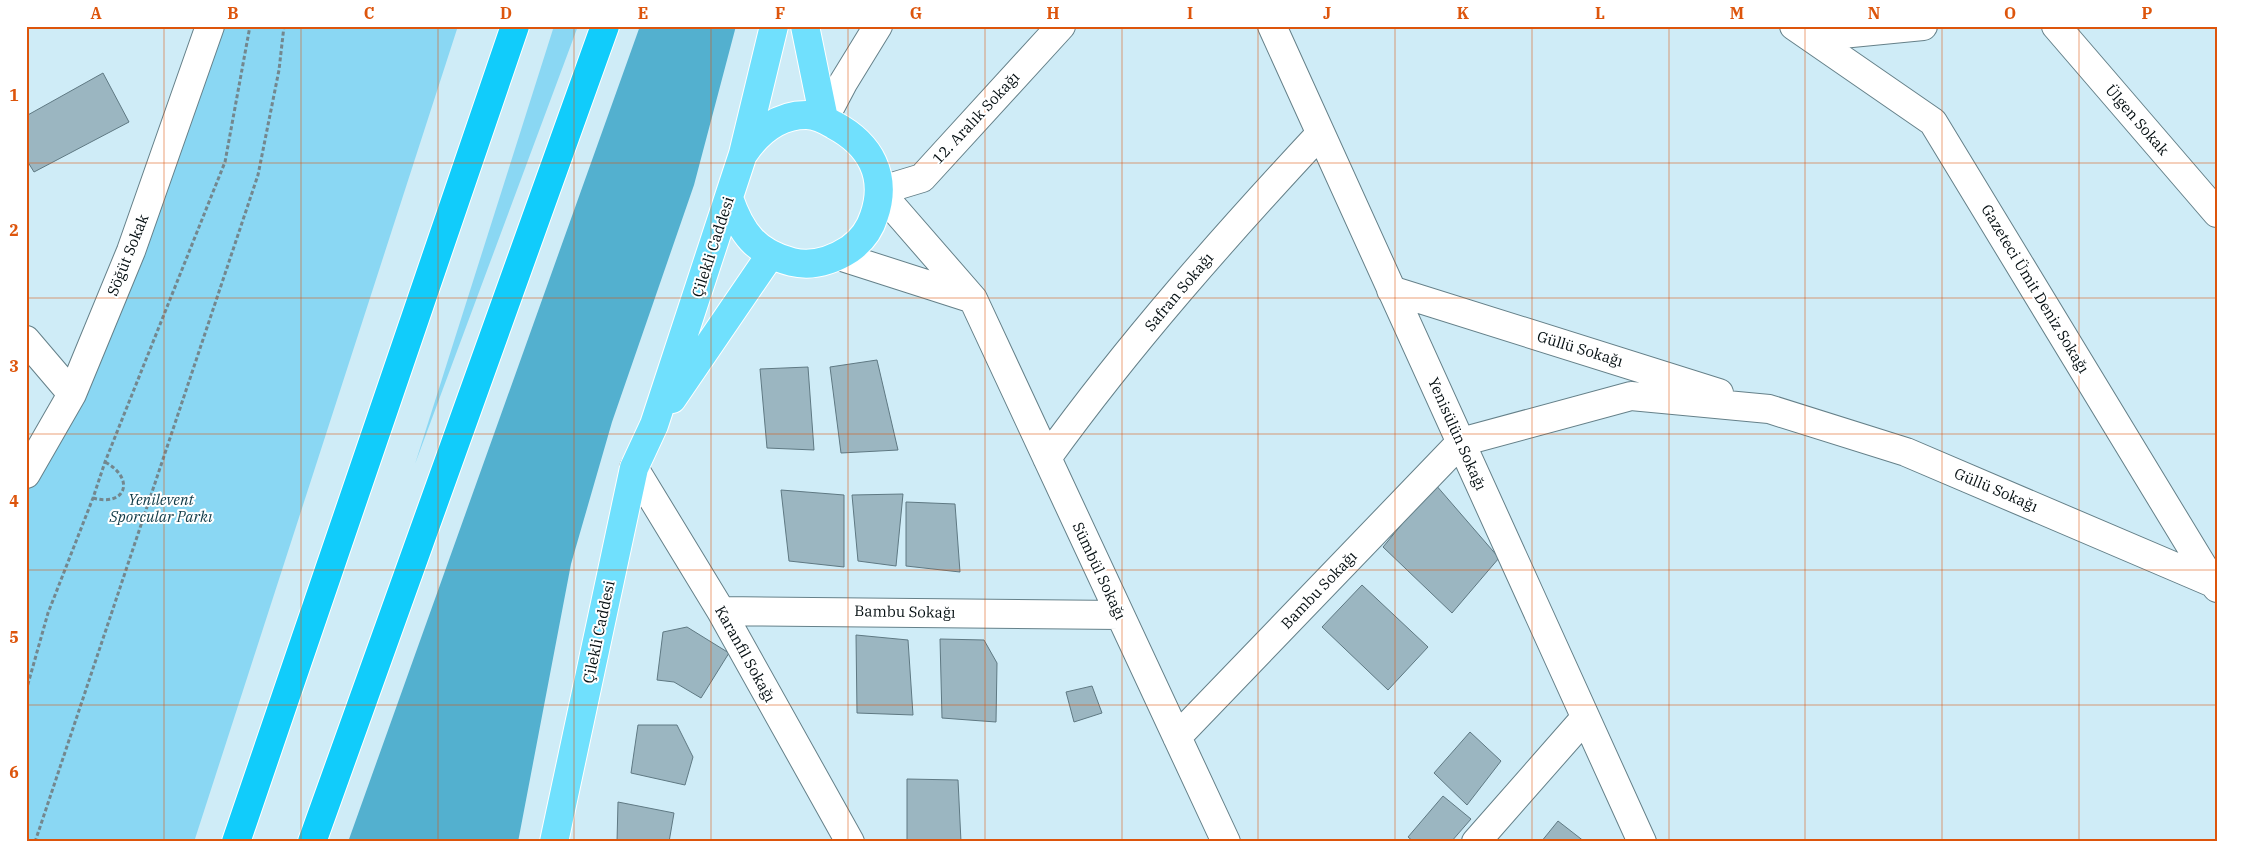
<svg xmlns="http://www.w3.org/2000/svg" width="2243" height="868" font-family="'IBM Plex Serif',serif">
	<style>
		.green { fill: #8ad7f3 }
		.forest { fill: #53b0cf }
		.building { fill: #9bb6c1; stroke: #5f7983 }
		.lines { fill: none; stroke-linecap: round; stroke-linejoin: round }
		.minor-casing { stroke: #658089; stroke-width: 30 }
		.major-casing { stroke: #fff; stroke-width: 30 }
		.highway-casing { stroke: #fff; stroke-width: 30 }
		.path { stroke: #73878e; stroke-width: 3; stroke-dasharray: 4 2.5; stroke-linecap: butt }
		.minor { stroke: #fff; stroke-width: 28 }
		.major { stroke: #70e0fd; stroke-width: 28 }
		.highway { stroke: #11ccfb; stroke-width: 28 }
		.grid { fill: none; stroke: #dd550c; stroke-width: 1; stroke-opacity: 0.55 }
		.labels { text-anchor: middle; stroke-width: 4; stroke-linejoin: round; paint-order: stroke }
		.street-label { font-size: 15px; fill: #050f12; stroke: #fff }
		.park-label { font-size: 15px; font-style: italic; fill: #103b48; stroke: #fff }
		.neatline { fill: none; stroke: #dd550c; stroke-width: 2 }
		.grid-label { font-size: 16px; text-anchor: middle; font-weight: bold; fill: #dd550c }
	</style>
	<rect width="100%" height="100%" fill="#cfecf7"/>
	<path class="green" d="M209 26H458L194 842H26V474Z
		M554 26H578L415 464Z"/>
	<path class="forest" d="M640 26H736L694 185 612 422 571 564 518 842H348Z"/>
	<path class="building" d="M103 73 129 122 34 172 26 159V116Z
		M877 360 898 450 841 453 830 367Z
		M808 367 814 450 767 448 760 369Z
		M1435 484 1499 558 1452 613 1383 547Z
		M781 490 844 495V567L789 561Z
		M903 494 896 566 858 561 852 495Z
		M906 502 955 504 960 572 906 566Z
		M1362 585 1428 647 1388 690 1322 627Z
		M687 627 729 653 701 698 674 682 657 680 663 632Z
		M856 635 908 640 913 715 857 713Z
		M940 639 984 640 997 663 996 722 942 718Z
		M1092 686 1102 713 1074 722 1066 692Z
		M638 725H677L693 757 685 785 631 773Z
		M1470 732 1501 761 1467 805 1434 773Z
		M907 779 958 780 961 842H907Z
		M1443 796 1471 819 1451 842H1414L1408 837Z
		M618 802 674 813 669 842H617Z
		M1558 821 1585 842H1541Z"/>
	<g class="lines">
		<g class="minor-casing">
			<path id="minor" d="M1061 26 922 178 879 191 973 299 1226 842
				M1272 26 1642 842
				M1794 26 1933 122 2213 583
				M2056 26 2217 213
				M1811 37 1923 26
				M824 119 843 83 878 26
				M839 256 973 299
				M1391 290 1719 393
				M26 340 72 394
				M1047 458C1130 343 1224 237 1320 134
				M634 468 721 611 850 842
				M26 474 72 394 131 251 210 26
				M721 611 1120 615
				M1177 737 1461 442 1631 396 1769 409 1906 452 2213 583 2217 588
				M1476 842 1585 718"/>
		</g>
		<g class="major-casing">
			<path id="major" d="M805 26 824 119
				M729 198C741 233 756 253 792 262 813 267 833 260 850 249 861 241 870 229 874 216 888 176 870 144 834 125 826 120 816 115 806 115 779 115 759 131 744 153
				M672 399 771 254
				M554 842 634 468 654 425 743 154 774 26"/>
		</g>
		<g class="highway-casing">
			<path id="highway" d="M236 842 515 26
				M312 842 605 26"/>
		</g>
		<path class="path" d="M93 498C127 507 135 478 105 462
			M26 691 48 613 93 498 105 462 225 162 250 26
			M35 842 258 175 279 70 284 26"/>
		<use href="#minor" class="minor"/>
		<use href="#major" class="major"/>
		<use href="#highway" class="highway"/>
	</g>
	<path class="grid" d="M164 26V842M301 26V842M438 26V842M574 26V842M711 26V842M848 26V842M985 26V842M1122 26V842M1258 26V842M1395 26V842M1532 26V842M1669 26V842M1805 26V842M1942 26V842M2079 26V842M26 163H2217M26 298H2217M26 434H2217M26 570H2217M26 705H2217"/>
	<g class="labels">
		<g class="street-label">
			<text transform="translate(976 118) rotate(-47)" y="5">12. Aralık Sokağı</text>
			<text transform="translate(2137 120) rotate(49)" y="5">Ülgen Sokak</text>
			<text transform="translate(713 247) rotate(-72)" y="5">Çilekli Caddesi</text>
			<text transform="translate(128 255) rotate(-68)" y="5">Söğüt Sokak</text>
			<text transform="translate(2035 289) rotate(59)" y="5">Gazeteci Ümit Deniz Sokağı</text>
			<text transform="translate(1179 292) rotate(-50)" y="5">Safran Sokağı</text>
			<text transform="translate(1580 349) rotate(17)" y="5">Güllü Sokağı</text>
			<text transform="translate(1457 434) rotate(66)" y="5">Yenisülün Sokağı</text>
			<text transform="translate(1996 490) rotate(23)" y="5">Güllü Sokağı</text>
			<text transform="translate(1099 571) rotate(65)" y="5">Sümbül Sokağı</text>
			<text transform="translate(1319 590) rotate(-46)" y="5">Bambu Sokağı</text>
			<text transform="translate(905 612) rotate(1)" y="5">Bambu Sokağı</text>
			<text transform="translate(599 632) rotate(-78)" y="5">Çilekli Caddesi</text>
			<text transform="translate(745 654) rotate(61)" y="5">Karanfil Sokağı</text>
		</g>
		<g class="park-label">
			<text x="161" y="505">Yenilevent<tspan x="161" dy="17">Sporcular Parkı</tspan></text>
		</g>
	</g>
	<rect width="2243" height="868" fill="none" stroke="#ffffff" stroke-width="55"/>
	<rect x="28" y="28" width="2188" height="812" class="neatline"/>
	<g class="grid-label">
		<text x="96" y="19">A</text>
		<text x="233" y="19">B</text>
		<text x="369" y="19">C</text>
		<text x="506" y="19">D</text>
		<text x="643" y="19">E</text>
		<text x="780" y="19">F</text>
		<text x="916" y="19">G</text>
		<text x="1053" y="19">H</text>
		<text x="1190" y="19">I</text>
		<text x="1327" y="19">J</text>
		<text x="1463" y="19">K</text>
		<text x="1600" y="19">L</text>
		<text x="1737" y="19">M</text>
		<text x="1874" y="19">N</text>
		<text x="2010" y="19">O</text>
		<text x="2147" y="19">P</text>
		<text x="14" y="101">1</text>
		<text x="14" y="236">2</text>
		<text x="14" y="372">3</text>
		<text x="14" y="507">4</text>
		<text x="14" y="643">5</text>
		<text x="14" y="778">6</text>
	</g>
</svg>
